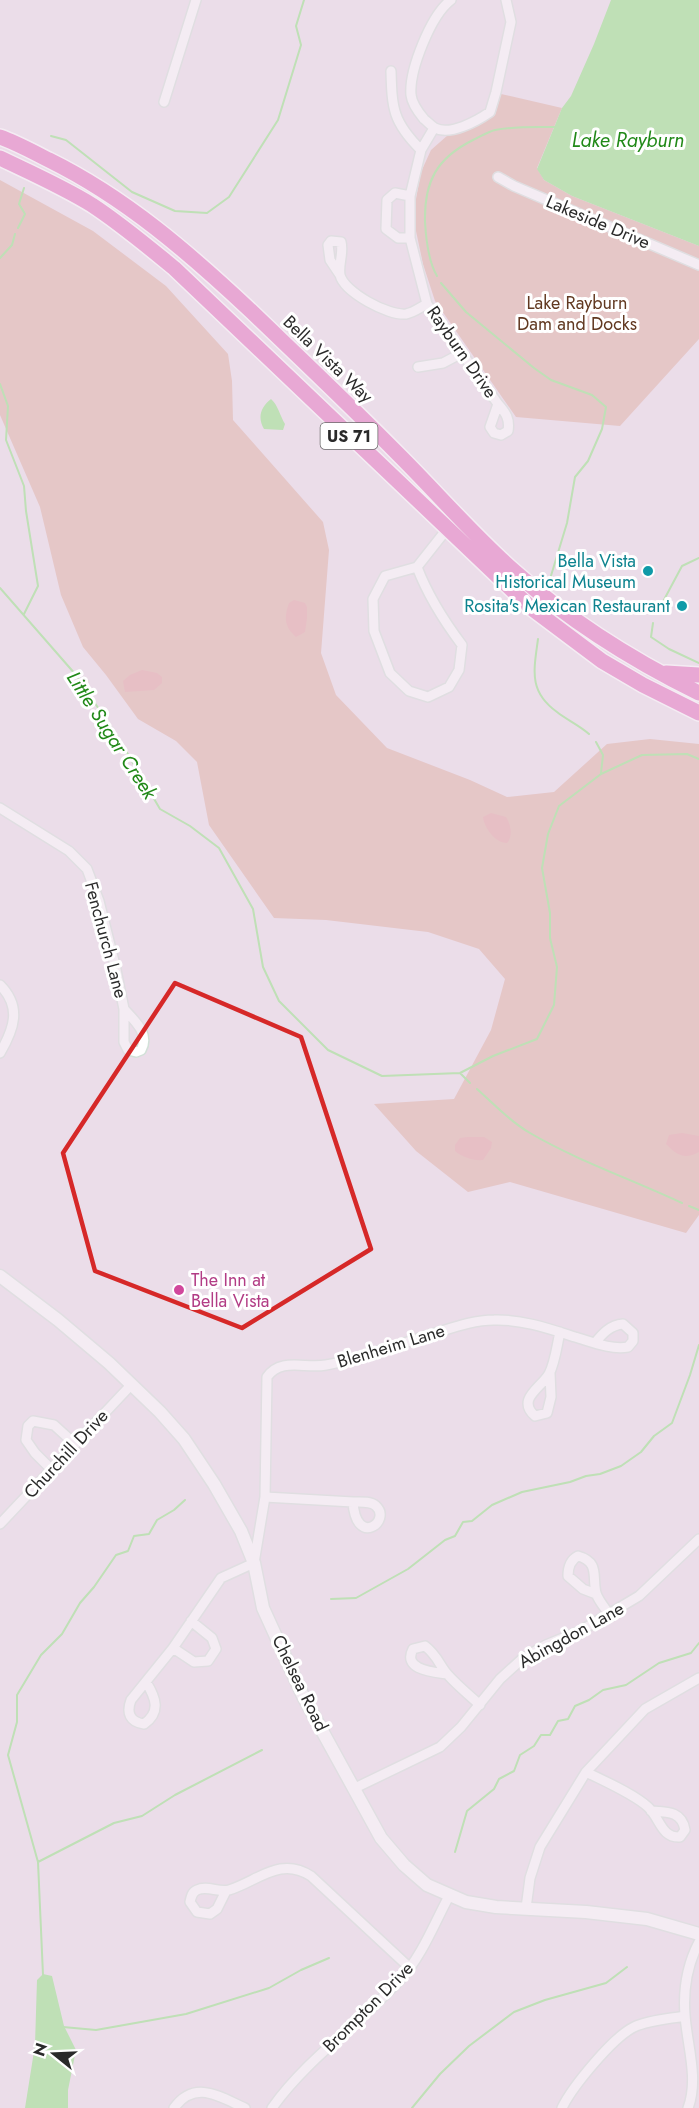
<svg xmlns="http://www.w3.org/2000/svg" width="699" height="2108" font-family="Jost,sans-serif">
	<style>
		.green { fill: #ddad9e }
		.pitch { fill: #e39b9a }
		.water { fill: #89e478 }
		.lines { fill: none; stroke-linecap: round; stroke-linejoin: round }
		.stream { stroke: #89e478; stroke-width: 2 }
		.minor-casing { stroke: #d2e1d8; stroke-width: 12 }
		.tertiary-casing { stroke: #d2e1d8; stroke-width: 15 }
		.primary-casing { stroke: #fff; stroke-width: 18 }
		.minor { stroke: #fff; stroke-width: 9 }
		.tertiary { stroke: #fff; stroke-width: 12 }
		.primary { stroke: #e568ba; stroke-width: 15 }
		.marked { fill: none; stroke: #d62828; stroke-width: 4.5; stroke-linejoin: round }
		.culture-dot { fill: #0f9aa8; stroke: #fff; stroke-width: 2 }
		.hotel-dot { fill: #d1479c; stroke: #fff; stroke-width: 2 }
		.labels { text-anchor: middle; stroke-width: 6; stroke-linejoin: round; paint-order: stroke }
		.shield { fill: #fff; stroke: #6a6a6a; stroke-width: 1.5 }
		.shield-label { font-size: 16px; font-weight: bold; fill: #2a2a2a }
		.street-label { font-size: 18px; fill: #2a2a2a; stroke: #fff }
		.park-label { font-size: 18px; fill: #613820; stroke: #fff }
		.culture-label { font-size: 18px; fill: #0d838f; stroke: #fff; text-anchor: end }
		.hotel-label { font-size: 18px; fill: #b23c85; stroke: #fff; text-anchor: start }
		.water-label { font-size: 20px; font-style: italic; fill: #218918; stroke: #fff }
	</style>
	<rect width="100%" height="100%" fill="#ebdde9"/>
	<path class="green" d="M501 94 562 108 537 168 544 180 572 196 699 246V339L620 426 516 417 435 301 423 264 416 231V199L421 172 431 150 448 135 471 129 495 115Z
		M0 180 93 231 166 286 228 354 232 381 233 420 323 522 329 550 321 653 336 695 387 748 470 780 507 797 554 792 607 744 650 739 699 744V1215L686 1233 510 1182 468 1192 416 1151 374 1104 454 1099 491 1030 505 979 479 949 428 932 326 920 274 918 209 825 197 762 176 741 138 719 106 675 83 647 61 595 40 507 0 415Z"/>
	<path class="pitch" d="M294 600 305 603 307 607V618L305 632 296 637C284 627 284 617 289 603Z
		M142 670 157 673 162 677V683L154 690 125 692 123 681 130 675Z
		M491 813 506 817C511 825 513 836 507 843 495 843 484 827 483 817Z
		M682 1133 699 1136V1152C684 1160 677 1155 666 1144L669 1135Z
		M468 1137H484L492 1142 491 1148 483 1160C474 1161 462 1157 455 1151V1145L460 1138Z"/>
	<path class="water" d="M611 0H699V246L572 196 544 180 537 169 562 108 571 96 594 44Z
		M271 399C278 405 280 416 285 424L283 430 264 429C257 417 261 407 271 399Z
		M43 1974 52 1976 64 2026 76 2050 68 2090V2108H25L35 2045 37 1980Z"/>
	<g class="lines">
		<path class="stream" d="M51 136 66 140 132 192 175 211 207 213 229 197 278 120 301 45 296 26 304 0
			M18 228 25 214 19 204 24 188
			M0 258 12 245 15 234
			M437 276C428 261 426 239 425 222 424 181 437 158 473 140 480 137 487 132 495 130 514 126 536 127 555 127
			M441 283 466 312 534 368 551 380 592 395 606 407 602 429 588 461 575 477 567 523 550 579
			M0 384 8 406 6 440 24 486 26 511 38 586 24 614
			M0 588 76 675 119 739 160 809 190 826 219 848 253 909 263 967 279 1001 328 1050 382 1076 460 1073 493 1056 537 1039 554 1005 557 967 550 938V913L542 868 548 834 559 806 601 774 642 755 687 754 699 759
			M658 611 682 566 699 558
			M653 623 651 637 669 649 699 663
			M538 639C534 670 528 691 557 712 567 720 579 725 589 734
			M596 742 603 755 601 773
			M460 1073 470 1083
			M477 1089C494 1104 509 1121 530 1133 578 1161 631 1179 682 1203
			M689 1206 699 1210
			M331 1599 356 1598 408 1569 445 1540 455 1536 463 1522 472 1521 492 1505 522 1492 570 1482 586 1476 600 1474 621 1466 641 1452 654 1436 672 1423 690 1375 699 1345
			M455 1852 467 1811 494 1789 499 1779 514 1771 520 1755 534 1746 541 1735H550L558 1721 568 1719 575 1706 589 1700 603 1690 626 1685 659 1663 691 1653 699 1643
			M38 1862 114 1823 142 1816 175 1795 262 1750
			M43 1975 38 1862 8 1755 17 1722V1695L41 1655 62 1634 80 1603 94 1587 116 1555 128 1551 134 1536 149 1534 157 1520 174 1510 185 1500
			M63 2027 96 2030 186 2014 269 1988 301 1970 329 1958
			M412 2108 440 2074 469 2046 514 2012 545 2000 606 1983 627 1967"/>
		<g class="minor-casing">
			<path id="minor" d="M451 0C431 15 409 70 411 95 412 104 419 113 424 119 428 122 431 126 435 128 450 136 477 121 490 112L496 92 511 22 506 0
				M391 71C392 109 393 122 421 150
				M164 102 196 0
				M434 128 421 150 410 196V238L427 304 498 404 490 427 494 433 501 435 508 431C510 419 506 413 498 404
				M498 177 514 186 699 265
				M410 196 395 193 387 200 386 229 398 238H410
				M340 275 330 260 328 245 331 241 341 242C344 253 338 264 340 275 344 292 388 316 406 314 413 313 421 307 427 304
				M418 367 443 363 462 353
				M417 567C428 596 444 621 462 645L459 670 449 687 428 697 409 691 390 673 374 631 373 599 385 576Z
				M417 567 447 529
				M0 808 69 851 87 869 99 901 115 965 124 1009V1042L128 1050 136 1052 141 1050C150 1034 135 1021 124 1009
				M0 985C22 1007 14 1029 0 1053
				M550 1373 551 1397 547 1413 535 1416C516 1399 541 1388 549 1374 555 1363 557 1345 560 1332
				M52 1470 35 1453 26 1440 28 1426 33 1421 54 1425 75 1444
				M265 1497 353 1502C356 1548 392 1521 376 1506 371 1501 360 1502 353 1502
				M0 1524 132 1384
				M596 1594 583 1589 568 1576C568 1567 570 1560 578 1556 600 1562 592 1577 596 1593 598 1600 605 1608 609 1614
				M173 1648 194 1662 208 1661 216 1649 212 1638 191 1621
				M447 1674C433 1672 402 1670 413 1649L425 1646C438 1656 439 1665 448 1675 458 1686 469 1695 480 1705
				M146 1682C156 1698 161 1712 144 1724 130 1722 126 1713 131 1700L173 1648 221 1578 254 1563 265 1497 267 1377C281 1357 305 1369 326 1365 362 1358 397 1345 432 1334 452 1328 473 1320 494 1320 521 1319 550 1329 575 1337 592 1342 611 1350 628 1347L633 1341V1333L623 1324C610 1325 602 1334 595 1343
				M586 1772C604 1781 634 1794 648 1807 660 1818 661 1838 680 1837L685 1830C682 1811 667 1812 651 1811
				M355 1788 440 1747 461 1727 500 1679 522 1659 546 1645 580 1631 639 1596 699 1539
				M226 1891 217 1909 210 1914 197 1912 190 1902C191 1897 192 1892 197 1890 207 1885 219 1893 229 1890 258 1881 280 1856 311 1876L410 1968
				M526 1908 530 1878 540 1847 586 1772 645 1709 699 1678
				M174 2108C195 2079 220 2097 245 2108
				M272 2108C307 2059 359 2024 400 1980 422 1956 434 1924 449 1896
				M562 2108C572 2087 613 2037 634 2027 649 2020 668 2019 685 2016
				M688 2108C699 2079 687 2045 685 2015 683 1989 687 1965 699 1942"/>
		</g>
		<g class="tertiary-casing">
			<path id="tertiary" d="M0 1276 58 1320 109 1363 160 1412 184 1439 214 1484 241 1531 254 1563 263 1608 303 1696 381 1838 404 1865 427 1885 466 1902 496 1907 586 1912 647 1919 699 1934"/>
		</g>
		<g class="primary-casing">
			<path id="primary" d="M0 137C17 143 33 152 49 160 126 198 189 253 251 311 301 359 352 407 400 456 438 494 474 536 515 572 571 622 632 660 699 693
				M0 158C31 173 63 187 92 205 121 224 147 246 174 268L530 607 602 661 643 685 699 713
				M666 673 699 675"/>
		</g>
		<use href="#minor" class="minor"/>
		<use href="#tertiary" class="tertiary"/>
		<use href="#primary" class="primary"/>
	</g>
	<path d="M0 0H699V2108H0ZM175 983 301 1037 371 1249 242 1328 95 1271 63 1153Z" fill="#ebdde9" fill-opacity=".55" fill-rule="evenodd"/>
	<path class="marked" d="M175 983 301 1037 371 1249 242 1328 95 1271 63 1153Z"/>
	<g class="culture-dot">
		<circle cx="648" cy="571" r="6"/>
		<circle cx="682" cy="606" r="6"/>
	</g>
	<circle class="hotel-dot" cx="179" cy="1290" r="6"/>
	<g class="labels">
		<rect class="shield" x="320.5" y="423" width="57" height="26" rx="4.5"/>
		<g class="shield-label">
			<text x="349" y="442">US 71</text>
		</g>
		<g class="street-label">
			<text transform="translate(598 222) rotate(23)" y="6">Lakeside Drive</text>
			<text transform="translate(462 352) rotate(55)" y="6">Rayburn Drive</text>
			<text transform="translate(328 359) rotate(44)" y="6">Bella Vista Way</text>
			<text transform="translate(106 940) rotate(75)" y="6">Fenchurch Lane</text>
			<text transform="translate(391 1346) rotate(-17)" y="6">Blenheim Lane</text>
			<text transform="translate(66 1454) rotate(-47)" y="6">Churchill Drive</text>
			<text transform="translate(571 1635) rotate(-29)" y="6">Abingdon Lane</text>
			<text transform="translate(300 1683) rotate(64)" y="6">Chelsea Road</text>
			<text transform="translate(368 2007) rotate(-45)" y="6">Brompton Drive</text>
		</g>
		<g class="park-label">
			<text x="577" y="309">Lake Rayburn<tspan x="577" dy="21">Dam and Docks</tspan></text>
		</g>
		<g class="culture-label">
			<text x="636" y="567">Bella Vista<tspan x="636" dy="21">Historical Museum</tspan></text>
			<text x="670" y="612">Rosita's Mexican Restaurant</text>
		</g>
		<g class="hotel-label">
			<text x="191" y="1286">The Inn at<tspan x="191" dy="21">Bella Vista</tspan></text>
		</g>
		<g class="water-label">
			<text x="628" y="147">Lake Rayburn</text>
			<text transform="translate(112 735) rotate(57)" y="7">Little Sugar Creek</text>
		</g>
	</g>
	<g transform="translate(54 2054) rotate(288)" stroke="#ffffff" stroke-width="4.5" paint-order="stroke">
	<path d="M0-4.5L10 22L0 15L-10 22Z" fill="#2a2a2a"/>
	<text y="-9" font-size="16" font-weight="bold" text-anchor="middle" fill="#2a2a2a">N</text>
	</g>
</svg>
